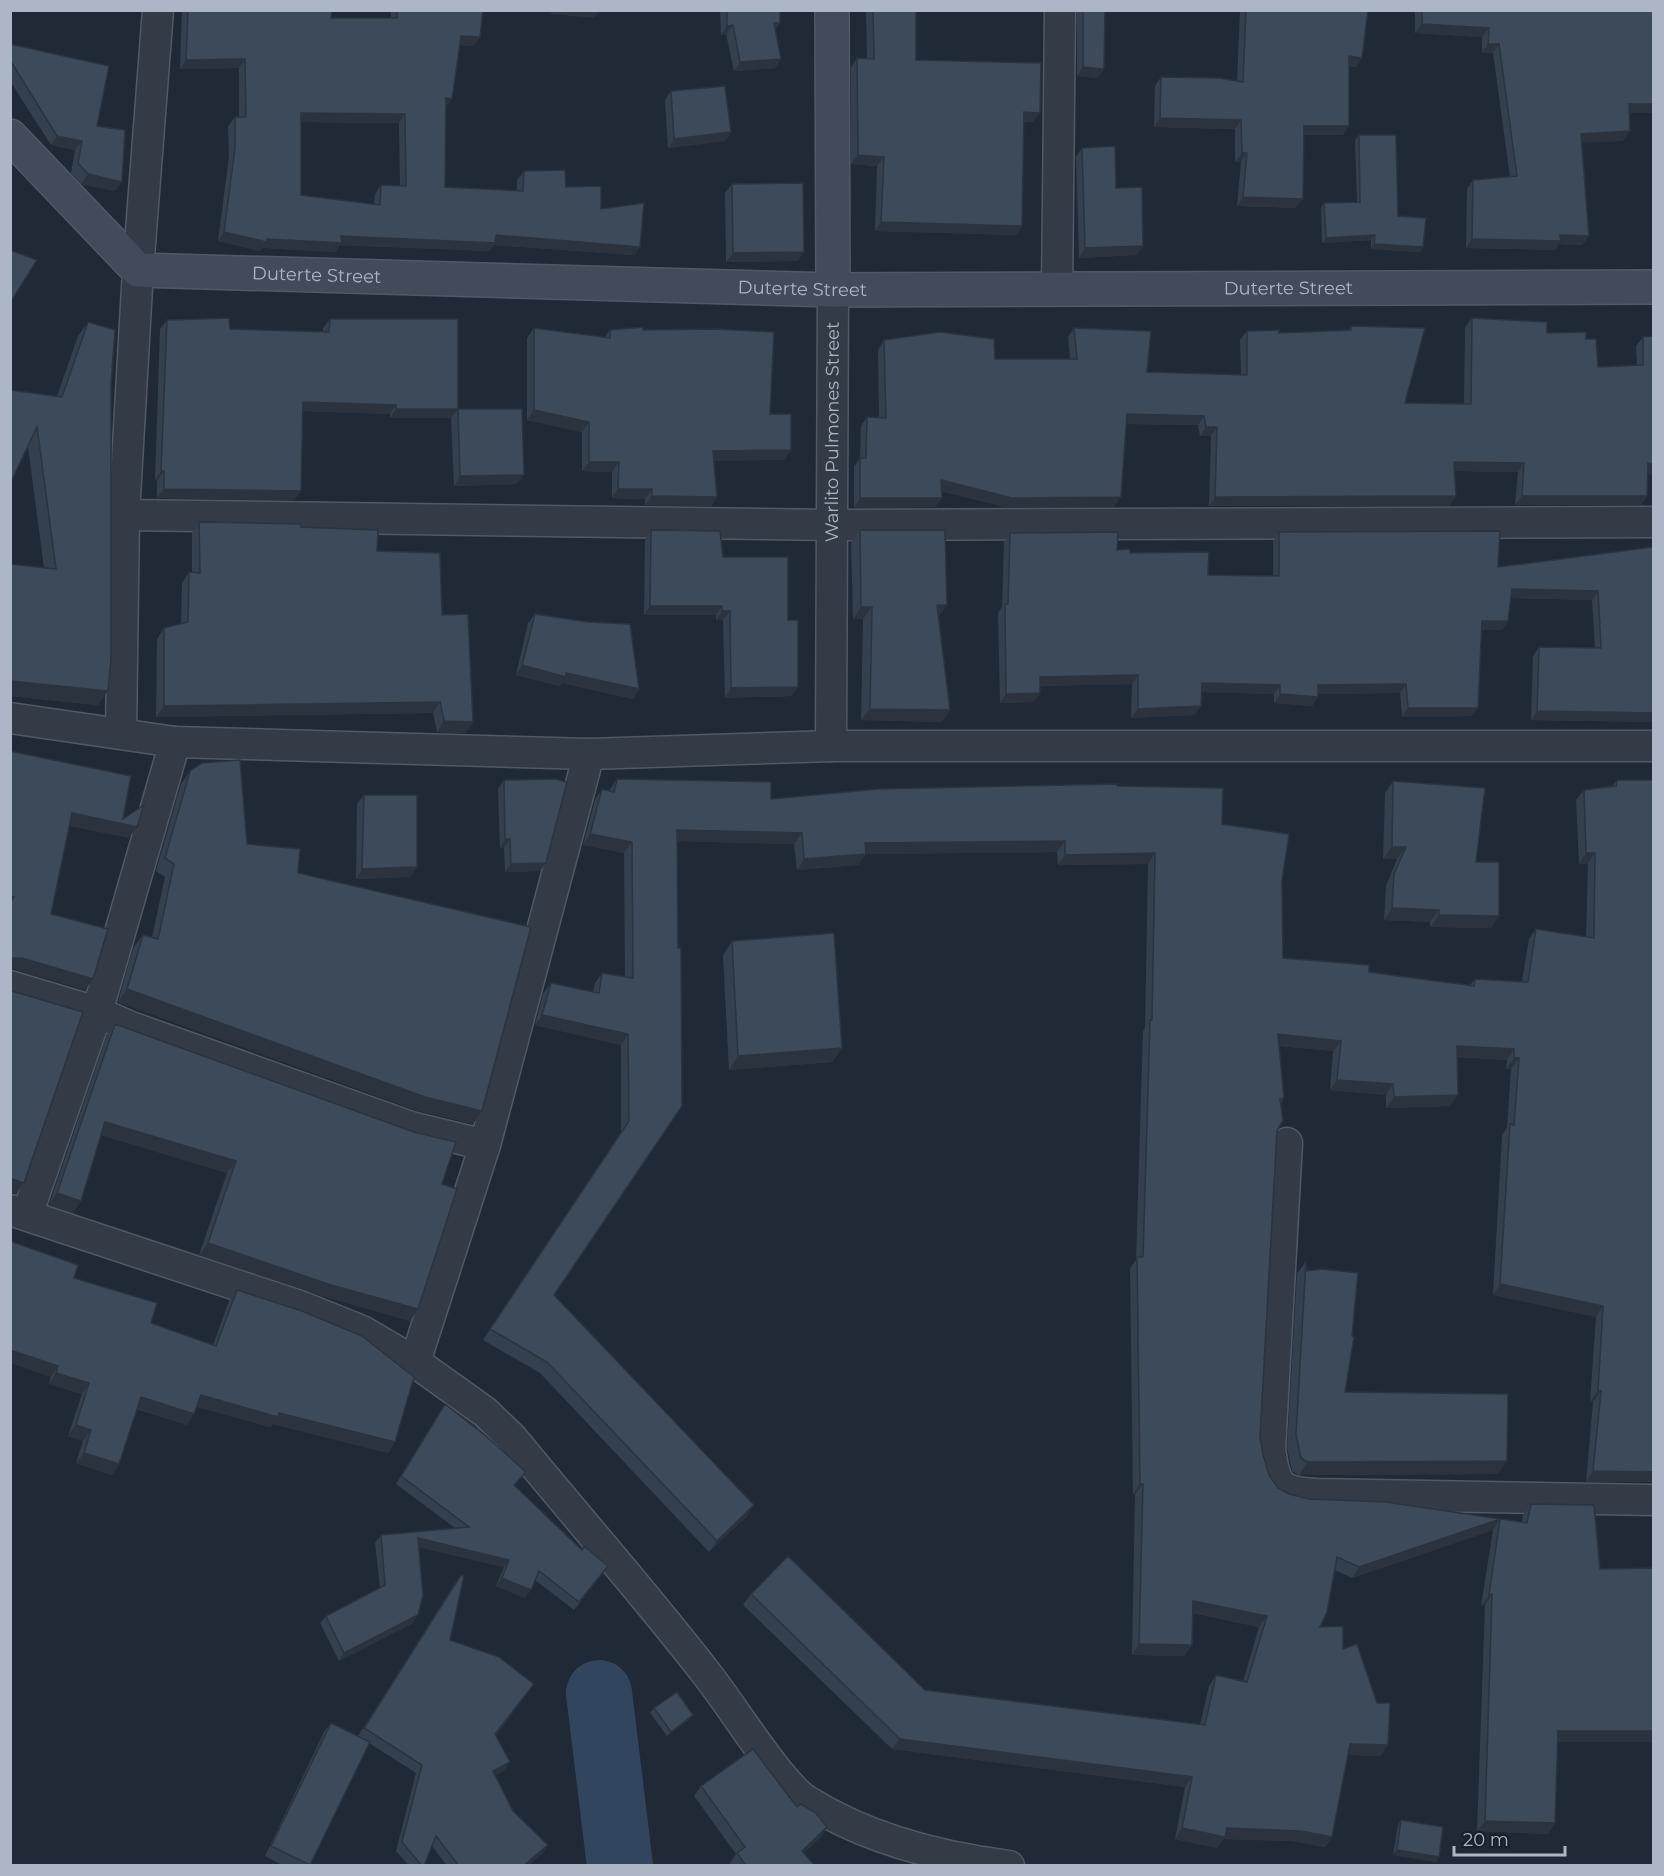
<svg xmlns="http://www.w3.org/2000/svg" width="1664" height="1876" font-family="Montserrat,sans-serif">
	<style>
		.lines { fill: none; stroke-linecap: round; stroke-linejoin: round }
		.river { stroke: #32455e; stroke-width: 66 }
		.street-casing { stroke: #505965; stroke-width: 33 }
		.secondary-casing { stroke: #505965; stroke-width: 36 }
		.street { stroke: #333b47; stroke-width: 30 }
		.secondary { stroke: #414b5a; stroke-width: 33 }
		.wall { fill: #34404d; fill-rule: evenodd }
		.shaded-wall { fill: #2b343e }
		.building { fill: #3d4a59; stroke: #2b343e; stroke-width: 1.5; fill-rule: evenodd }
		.labels { text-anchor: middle; stroke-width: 4.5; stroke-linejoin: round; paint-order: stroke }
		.street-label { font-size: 18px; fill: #adb6c4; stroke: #18202b }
	</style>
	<rect width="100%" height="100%" fill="#1f2a36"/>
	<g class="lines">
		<path class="river" d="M599 1693 620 1866"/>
		<g class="street-casing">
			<g id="street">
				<path d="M1057 290 1060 10"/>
				<path d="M124 515 833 525 1654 522"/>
				<path d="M10 718 175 742 589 754 831 746H1654"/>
				<path d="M121 733 124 515 138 270 158 10"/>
				<path id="s1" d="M831 746 833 290"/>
				<path d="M10 986 97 1012 131 1027 411 1127 485 1145"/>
				<path d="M1287 1143 1270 1449C1275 1486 1279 1492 1317 1494L1654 1500"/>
				<path d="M10 1210 300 1306 362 1331 415 1362 485 1412 512 1438C576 1516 644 1593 706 1673 731 1705 752 1740 778 1772 787 1782 795 1794 807 1801 867 1839 938 1857 1009 1866"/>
				<path d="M27 1215 97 1012 175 742"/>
				<path d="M415 1362 485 1145 589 754"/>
			</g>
		</g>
		<g class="secondary-casing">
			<g id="secondary">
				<path d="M832 10 833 290"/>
				<path id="s2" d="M10 136 138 270 833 290 1654 287"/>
			</g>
		</g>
		<use href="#street" class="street"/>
		<use href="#secondary" class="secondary"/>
	</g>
	<path class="wall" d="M182 10H332L331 18H391V10H483L480 37 474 46 460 45 452 99 446 106 445 187 517 191V180L524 171 566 187 601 209 640 247 634 255 494 245 489 251 340 245 336 252 262 248 260 251 218 241 229 157 228 126 235 117H239V68L180 69ZM301 122 399 123 400 186 381 185 375 194 374 204 301 195Z
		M720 10H780L775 30 781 59 775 68 734 71 726 34 721 35Z
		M866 10H916V60L1033 122H1024L1022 226 1016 235 875 231 877 166 851 164V67L857 58H867Z
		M1077 10H1105L1104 69 1098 78 1077 76Z
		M1240 10H1368L1362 58 1356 67 1349 66 1343 135H1304L1296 208 1237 206 1241 162H1235V129L1154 127 1155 86 1161 77 1237 81Z
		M1415 10H1653V113H1629L1623 141 1582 142 1589 236 1582 245 1559 244 1555 250 1466 248 1467 189 1473 180 1510 177 1493 53H1482V37L1415 33Z
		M10 44 97 126 115 191 81 184 71 173 75 150 51 145 10 81Z
		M671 91 731 132 725 141 668 148 665 100Z
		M1359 135 1398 216 1423 247 1420 252 1371 249V240L1322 243 1321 207 1324 203 1357 202 1355 140Z
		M1082 148 1116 188 1143 246 1137 255 1079 258 1076 157Z
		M732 184 798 261 726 262 725 193Z
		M1472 318 1547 333 1586 339 1598 367 1637 365 1636 346 1643 337 1653 336V475L1648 474 1647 496 1641 505H1515L1518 472 1455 471 1456 496 1449 506H1209L1211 436H1200L1198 425 1126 424 1114 507H1005L942 491V498L935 507 854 508V467L860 458 861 426 867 417 879 418 878 350 884 340 995 359H1070L1068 337 1074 328 1147 372 1241 375 1240 340 1247 331 1279 333 1349 330 1351 326 1405 403 1464 404 1465 327Z
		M330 319 458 409 517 484 454 486 451 418H390V414L303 411 301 491 294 500 157 498V481L155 480 160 329 167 320 230 329 323 332V328Z
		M88 322 111 384 98 705 10 696V564L44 568 28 447 10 390 57 396 78 336Z
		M534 328 605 337 610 330H643L770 414 785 460H714L717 497 711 506 645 505V499L612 498V472L582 471V432L527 420V338Z
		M199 522 301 527 377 551 442 615 473 722 465 733 437 732 433 713 156 717 157 639 164 628 181 624 182 583 189 572 192 573V533Z
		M651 530 723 557 788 620 792 696 725 698 723 620H716V615H644L645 540Z
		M860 530 947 605 939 616 950 710 942 722 861 720 863 619H853L851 542Z
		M1279 532 1498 567 1653 547V722L1531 720 1533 656 1539 647 1595 648 1592 600 1511 598 1508 621 1502 630H1482L1471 716 1402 717 1400 693 1318 694V697L1312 706 1274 703V694L1202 692 1201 706 1195 715 1131 718 1132 684 1040 686 1034 702 1000 703 998 613 1002 607 1004 542 1010 533 1117 550 1130 553 1208 575 1273 576V541Z
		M535 614 639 689 633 699 562 683 559 686 516 675 528 623Z
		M190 771 247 844 298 873 482 1111 473 1124 416 1110 118 1002 133 948 143 935 152 937 165 877 156 871 181 784Z
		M617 779 771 799 1117 786 1222 824 1282 881 1283 958 1369 972 1470 985 1475 979 1522 981 1529 939 1536 929 1586 937 1588 863 1579 864 1576 800 1584 790 1612 786 1617 780 1653 1482H1586L1593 1402 1590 1401 1596 1317 1493 1295 1502 1135 1507 1128 1511 1069H1506L1507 1060 1457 1057 1450 1106 1386 1108V1095L1330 1090 1333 1051 1279 1046 1284 1098 1281 1103 1277 1131 1260 1437 1263 1454 1269 1475 1278 1488 1289 1494 1309 1499 1522 1522 1523 1515 1531 1504 1600 1569 1653 1568V1742H1558L1555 1823 1548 1834 1477 1831 1485 1605 1481 1606 1493 1530 1352 1578 1335 1570 1320 1627 1343 1649 1381 1756 1348 1755 1332 1837 1325 1847 1292 1841 1224 1839 1217 1848 1175 1839 1185 1787 892 1749 743 1605 751 1594 925 1690 1200 1725 1209 1686 1216 1675 1243 1681 1259 1627 1193 1613 1192 1645 1184 1656 1132 1655 1135 1494H1133L1130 1268 1136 1260 1143 1031 1145 1028 1148 864 1058 865 1057 852 866 854 858 865 797 870 794 844 677 841 678 948 682 1106 554 1295 747 1516 709 1552 540 1373 483 1340 621 1132V1045L535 1025 543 994 551 983 593 992 595 983 602 973 625 977 624 853 583 845 595 800 602 789 609 791Z
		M504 780 546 863 540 871 505 872 504 847 500 848 498 789Z
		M1393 781 1476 862 1499 916 1491 928 1430 927V922L1384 920 1386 886 1397 859H1383L1385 793Z
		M364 795 417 867 410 877 356 879 357 804Z
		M732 941 842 1048 832 1062 729 1070 723 955Z
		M115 1024 442 1184 418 1309 410 1321 323 1296 199 1255 227 1173 101 1135 73 1213 49 1205 107 1035Z
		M1306 1261 1307 1271 1345 1392 1498 1474 1299 1475 1292 1471 1287 1448 1297 1274Z
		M74 1278 151 1323 213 1345 229 1301 237 1290 395 1442 388 1453 273 1424 270 1427 197 1406 187 1425 137 1409 119 1464 112 1475 76 1463 83 1441 68 1436 82 1394 49 1384Z
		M445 1404 526 1472 515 1485 603 1573 574 1610 535 1580 525 1598 496 1586 504 1567 419 1547 413 1623 339 1661 320 1623 326 1616 380 1588 375 1543 381 1535 455 1528 396 1484Z
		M455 1583 450 1640 534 1684 496 1735 504 1771 495 1775 513 1811 548 1845 543 1853 527 1866H447L432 1846 424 1866H409L396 1851 416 1773 369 1743 310 1866H284L265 1856 324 1732 331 1723 358 1736Z
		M654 1708 689 1720 667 1736 650 1713Z
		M701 1786 797 1807 827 1827 821 1837 804 1852 815 1866H732L730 1863 736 1854 694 1796Z
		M1401 1820 1436 1862 1393 1855 1398 1825Z"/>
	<path class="shaded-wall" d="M553 10H600L594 18 550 14Z
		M774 23H780L774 32Z
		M1422 24 1489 28 1482 37 1415 33Z
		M733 25 726 34 721 35 727 26Z
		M461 36 480 37 474 46 455 45Z
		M1488 44H1499L1493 53H1482Z
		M1349 56 1362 58 1356 67 1343 65Z
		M245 59 239 68 180 69 186 60Z
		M781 59 775 68 734 71 740 62Z
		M1083 67 1104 69 1098 78 1077 76Z
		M446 98 452 99 445 108Z
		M1629 104H1653V113H1623Z
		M1024 112 1040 113 1033 122 1018 121Z
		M301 113 405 114 399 123 294 122Z
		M1160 118 1241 120 1235 129 1154 127Z
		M1304 126H1349L1343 135H1298Z
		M1630 131 1623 141 1575 143 1581 134Z
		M731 132 725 141 668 148 674 139Z
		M57 136 82 141 75 150 51 145Z
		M1242 153H1247L1241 162H1235Z
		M858 155 884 157 877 166 851 164Z
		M88 174 122 182 115 191 81 184Z
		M1243 197 1303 199 1296 208 1237 206Z
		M881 222 1022 226 1016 235 875 231Z
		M224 232 267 239 341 236 496 235 640 247 634 255 494 245 489 251 340 245 336 252 262 248 260 251 218 241Z
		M1375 235 1371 240 1322 243 1326 238Z
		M1560 235 1589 236 1582 245 1559 244 1555 250 1466 248 1472 239Z
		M1374 244 1423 247 1420 252 1371 249Z
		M1143 246 1137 255 1079 258 1085 248Z
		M804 252 798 261 726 262 733 253Z
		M303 402 396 405 390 414 297 411Z
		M396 409H458L451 418H390Z
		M534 410 589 422 582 432 527 420Z
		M1127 414 1204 416 1198 425 1121 424Z
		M1206 427H1217L1211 436H1200Z
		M791 450 785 460 707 461 713 451Z
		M589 462H619L612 472 582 471Z
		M1454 462 1524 463 1518 472 1448 471Z
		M1648 463 1653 464V475L1641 472Z
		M161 471H164L157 481 155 480Z
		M524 475 517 484 454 486 460 476Z
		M941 480 1121 497 1114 507H1005L935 490Z
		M164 489 301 491 294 500 157 498Z
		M618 489H652L645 499 612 498Z
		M652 496 717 497 711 506 645 505Z
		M1456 496 1449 506H1209L1215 497Z
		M1522 496H1647L1641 505H1515Z
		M860 498H942L935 507 854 508Z
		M1512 589 1598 591 1592 600 1506 598Z
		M937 605H947L938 617Z
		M650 606H722L716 615H644Z
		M861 607H872L863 619H853Z
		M722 611H730L723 620H716Z
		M1482 621H1508L1502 630H1476Z
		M522 665 566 673 639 689 633 699 562 683 559 686 516 675Z
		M1138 675 1132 684 1033 686 1040 677Z
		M10 681 108 691 98 705 10 696Z
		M1202 683 1280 685 1274 694 1196 692Z
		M1406 684 1400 693 1312 694 1318 685Z
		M798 687 792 696 725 698 731 688Z
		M1040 693 1034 702 1000 703 1006 694Z
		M1280 694 1318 697 1312 706 1274 703Z
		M440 702 433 713 156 717 164 706Z
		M1201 706 1195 715 1131 718 1138 709Z
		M1408 708H1478L1471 716 1402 717Z
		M870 709 950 710 942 722 861 720Z
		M1537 711 1653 713V722L1531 720Z
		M444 721 473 722 465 733 437 732Z
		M72 813 137 827 129 838 64 825Z
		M677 830 802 833 794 844 669 841Z
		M590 834 632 842 624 853 583 845Z
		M505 839H510L504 847 500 848Z
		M1065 841 1057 852 866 854 858 865 797 870 804 859 865 843Z
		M1392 847H1406L1397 859H1383Z
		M1155 853 1148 864 1058 865 1065 855Z
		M1586 853H1595L1588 863 1579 864Z
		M546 863 540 871 505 872 511 864Z
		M417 867 410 877 356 879 362 869Z
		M1392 908 1439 910 1430 922 1384 920Z
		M1439 915 1499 916 1491 928 1430 927Z
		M13 958H22L93 979 85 990 14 969H10V961Z
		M127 989 482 1111 473 1124 416 1110 118 1002Z
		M542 1015 628 1034 621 1045 535 1025Z
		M1278 1034 1341 1041 1333 1051 1271 1045Z
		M1457 1046 1514 1049 1507 1060 1449 1056Z
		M842 1048 832 1062 729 1070 738 1056Z
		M1514 1058H1519L1511 1069H1506Z
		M1337 1080 1393 1084 1386 1095 1330 1090Z
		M1458 1095 1450 1106 1386 1108 1394 1097Z
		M105 1122 236 1161 227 1173 97 1134Z
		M10 1178 24 1183 16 1194 10 1192Z
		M57 1193 81 1201 73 1213 49 1205Z
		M208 1243 418 1309 410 1321 323 1296 199 1255Z
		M1500 1284 1603 1306 1596 1317 1493 1295Z
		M10 1350 58 1366 51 1377 10 1363Z
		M56 1373 89 1383 82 1394 49 1384Z
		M1598 1391H1601L1593 1402 1590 1401Z
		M201 1395 279 1413 395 1442 388 1453 273 1424 270 1427 193 1406Z
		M141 1397 194 1414 187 1425 134 1407Z
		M76 1425 91 1430 83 1441 68 1436Z
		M84 1453 119 1464 112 1475 76 1463Z
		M1507 1461 1498 1474 1299 1475 1308 1462Z
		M1593 1471 1653 1472V1482H1586Z
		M1140 1484H1143L1135 1494H1133Z
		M754 1505 747 1516 709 1552 717 1541Z
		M1500 1519 1493 1530 1352 1578 1359 1567Z
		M418 1538 509 1560 504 1567 412 1546Z
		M502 1578 531 1590 525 1598 496 1586Z
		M1492 1594 1485 1605 1481 1606 1489 1595Z
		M1193 1601 1267 1616 1259 1627 1186 1611Z
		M418 1615 413 1623 339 1661 344 1653Z
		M1139 1644 1192 1645 1184 1656 1132 1655Z
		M693 1715 689 1720 667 1736 671 1732Z
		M1558 1731H1653V1742H1551Z
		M900 1739 1192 1777 1185 1787 892 1749Z
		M1350 1744 1388 1745 1381 1756 1343 1755Z
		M510 1762 504 1771 488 1779 493 1771Z
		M1485 1821 1555 1823 1548 1834 1477 1831Z
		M827 1827 821 1837 796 1860 802 1851Z
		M1182 1828H1227L1300 1831 1332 1837 1325 1847 1292 1841 1224 1839 1217 1848 1175 1839Z
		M548 1845 543 1853 527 1866H523Z
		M1397 1850 1439 1857 1436 1862 1393 1855Z"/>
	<path class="building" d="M188 10H332L331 18H397V10H483L480 37 461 36 452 99 446 98 445 187 523 191 524 171 565 170 566 187 601 186V209L644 203 640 247 496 235 495 243 341 236 342 243 267 239 266 242 224 232 235 148V117H246L245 59 186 60ZM301 113 405 114 406 186 381 185 380 205 301 195Z
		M727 10H780V23H774L781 59 740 62 733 25 727 26Z
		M873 10H916V60L1041 63 1040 113 1024 112 1022 226 881 222 884 157 858 155 857 58 874 59Z
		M1083 10H1105L1104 69 1083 67Z
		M1246 10H1368L1362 58 1349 56V126H1304L1303 199 1243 197 1247 153H1242L1241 120 1160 118 1161 77 1220 78 1243 82Z
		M1422 10H1653V104H1629L1630 131 1581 134 1589 236 1560 235 1561 241 1472 239 1473 180 1517 176 1499 44H1488L1489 28 1422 24Z
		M10 44 109 66 97 126 125 130 122 182 88 174 78 163 82 141 57 136 10 60Z
		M725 86 731 132 674 139 671 91Z
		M1359 135H1396L1398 216 1426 218 1423 247 1374 244 1375 235 1326 238 1324 203 1360 202Z
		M1115 146 1116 188 1142 187 1143 246 1085 248 1082 148Z
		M803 183 804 252 733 253 732 184Z
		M10 250 37 260 10 303Z
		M229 318 230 329 329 332 330 319H458V409H396V405L303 402 301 491 164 489V471H161L167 320Z
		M1472 318 1547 322V333L1586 332V339H1596L1598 367 1643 365V337L1653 336V464L1648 463 1647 496H1522L1524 463 1454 462 1456 496 1215 497 1217 427H1206L1204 416 1127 414 1121 497 1012 498 941 480 942 498H860V458H866L867 417 886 418 884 340 940 332 994 339 995 359H1077L1074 328 1151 331 1147 372 1247 375V331L1279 330V333L1351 330V326L1425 328 1405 403 1471 404Z
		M88 322 115 330 111 384V659L108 691 10 681V564L56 569 37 427 10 484V390L62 397Z
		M643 327V330L715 329 774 332 770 414H791V450L713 451 717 497 652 496V489H618L619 462H589V422L534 410V328L610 338V330Z
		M458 409H522L524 475 460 476Z
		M199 522 301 524V527L378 530 377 551 440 553 442 615 468 614 473 722 444 721 440 702 164 706V628L188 622 189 572 200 573Z
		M651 530 720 531 723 557H788V620H798V687L731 688 730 611H722V606H650Z
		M860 530H945L947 605H937L950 710 870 709 872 607H861Z
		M1500 531 1498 567 1653 547V713L1537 711 1539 647 1601 648 1598 591 1512 589 1508 621H1482L1478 708H1408L1406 684 1318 685V697L1280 694V685L1202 683 1201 706 1138 709V675L1040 677V693L1006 694 1005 604H1008L1010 533 1118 532 1117 550 1130 549V553L1209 552 1208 575 1279 576V532Z
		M535 614 588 622 630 624 639 689 566 673V677L522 665Z
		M10 751 131 776 123 819 144 805 137 827 72 813 51 914 108 929 93 979 22 958H13L10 961V903L14 897 10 896Z
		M240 760 247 844 300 849 298 873 531 927 482 1111 425 1097 127 989 143 935 158 939 174 864 165 858 190 771 202 763Z
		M555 779 567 782 546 863 511 864 510 839H505L504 780Z
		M617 779 771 782V799L878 789 1117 784V786L1223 788 1222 824 1289 834 1282 881 1283 958 1369 965V972L1474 986 1475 979 1528 982 1536 929 1594 938 1595 853H1586L1584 790 1616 786 1617 780H1653V1472L1593 1471 1601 1391H1598L1603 1306 1500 1284 1510 1124 1514 1125 1519 1058H1514V1049L1457 1046 1458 1095 1394 1097 1393 1084 1337 1080 1341 1041 1278 1034 1284 1098 1280 1099 1283 1120 1277 1131 1260 1437 1263 1454 1269 1475 1278 1488 1289 1494 1309 1499 1386 1502 1527 1523 1531 1504 1594 1505 1600 1569 1653 1568V1731H1558L1555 1823 1485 1821 1492 1594 1489 1595 1500 1519 1359 1567 1337 1557 1327 1612 1320 1627 1343 1626V1649L1357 1644 1377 1703H1390L1388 1745 1350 1744 1332 1837 1300 1831 1227 1828 1225 1837 1182 1828 1192 1777 900 1739 751 1594 788 1556 925 1690 1205 1725 1216 1675 1247 1682 1267 1616 1193 1601 1192 1645 1139 1644 1143 1484H1140L1137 1257H1143L1150 1020H1152L1155 853 1065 855V841L865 843 866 854 804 859 802 833 677 830 678 948H681L682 1106 554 1295 754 1505 717 1541 547 1362 490 1329 629 1121 628 1034 542 1015 551 983 599 993 602 973 633 978 632 842 590 834 602 789 614 792Z
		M1393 781 1485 788 1476 862H1499V916L1439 915V910L1392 908 1394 874 1406 847H1392Z
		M364 795H417V867L362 869Z
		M834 933 842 1048 738 1056 732 941Z
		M10 989 12 991 83 1012 24 1183 10 1178Z
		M115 1024 414 1132 456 1142 442 1184 457 1189 418 1309 331 1285 208 1243 236 1161 105 1122 81 1201 57 1193Z
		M10 1241 78 1265 74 1278 157 1303 151 1323 216 1346 237 1290 302 1311 362 1336 414 1377 395 1442 279 1413 278 1417 201 1395 194 1414 141 1397 119 1464 84 1453 91 1430 76 1425 89 1383 56 1373 58 1366 10 1350Z
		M1306 1261 1307 1271 1322 1269 1358 1273 1352 1336 1354 1337 1345 1392 1508 1394 1507 1461 1308 1462 1301 1458 1296 1435Z
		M445 1404 486 1436 526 1472 514 1485 582 1550 584 1546 608 1566 579 1602 539 1571 531 1590 502 1578 509 1560 418 1538 423 1595 418 1615 344 1653 326 1616 385 1585 381 1535 469 1527 401 1476Z
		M461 1575 464 1576 450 1640 499 1657 534 1684 495 1734 510 1762 493 1771 513 1811 548 1845 523 1866H459L436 1836 424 1866H422L402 1842 422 1765 364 1728Z
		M677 1692 693 1715 671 1732 654 1708Z
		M331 1723 370 1742 310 1865 271 1846Z
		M753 1749 797 1807 801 1804 816 1813 827 1827 802 1851 815 1866H746L737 1853 745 1847 701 1786Z
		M1401 1820 1443 1827 1439 1857 1397 1850Z"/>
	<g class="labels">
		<g class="street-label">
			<text dy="6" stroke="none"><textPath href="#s2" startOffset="364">Duterte Street</textPath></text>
			<text dy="6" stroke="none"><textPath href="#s2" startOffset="850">Duterte Street</textPath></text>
			<text dy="6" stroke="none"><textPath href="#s2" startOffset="1336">Duterte Street</textPath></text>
			<text dy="6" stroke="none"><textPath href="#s1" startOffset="314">Warlito Pulmones Street</textPath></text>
		</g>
	</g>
	<rect width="1664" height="1876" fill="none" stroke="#adb6c4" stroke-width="24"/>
	<path d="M1454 1846v9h111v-9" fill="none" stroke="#adb6c4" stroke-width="3"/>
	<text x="1463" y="1846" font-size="18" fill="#adb6c4" stroke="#18202b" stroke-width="4.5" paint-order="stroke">20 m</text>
</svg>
